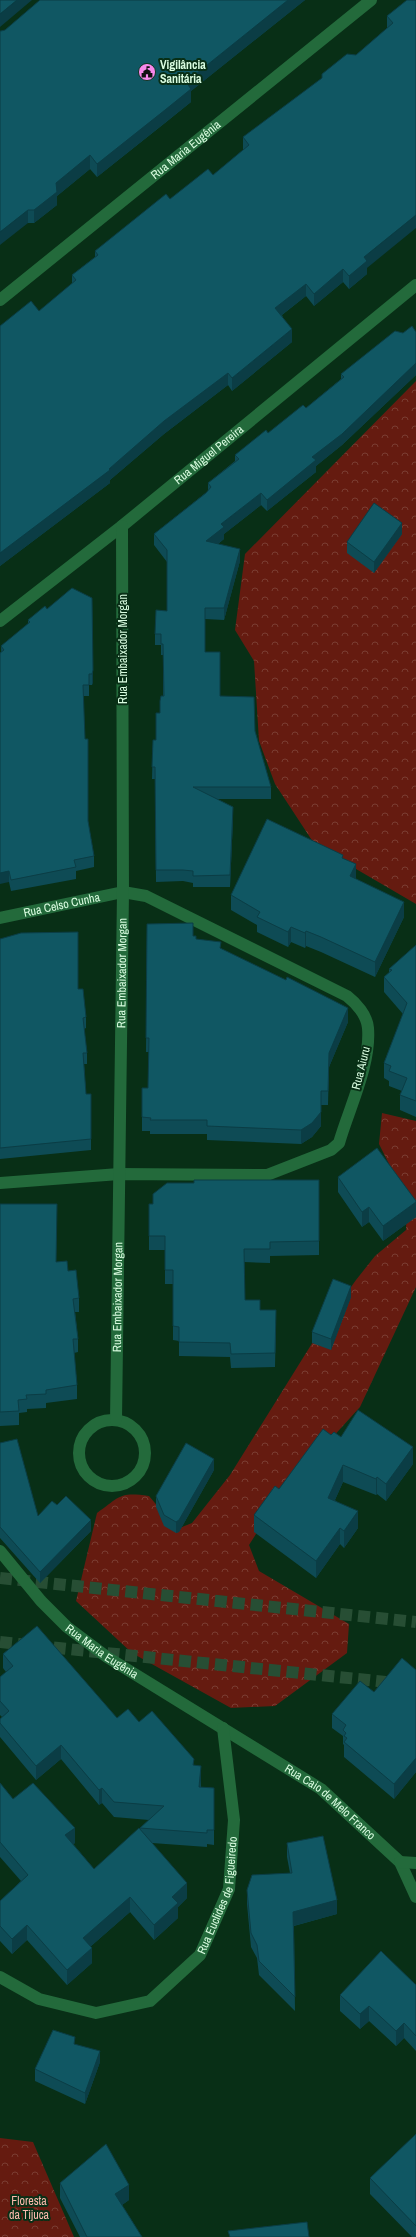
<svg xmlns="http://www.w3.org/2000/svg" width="416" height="2237" font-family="'Archivo Narrow',sans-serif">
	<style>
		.forest { fill: url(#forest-crowns) }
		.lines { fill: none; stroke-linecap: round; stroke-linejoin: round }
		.highway-tunnel { stroke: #274e34; stroke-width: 12; stroke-dasharray: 12 6; stroke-linecap: butt }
		.street { stroke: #236a3b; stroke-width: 12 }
		.wall { fill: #0e4b55 }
		.shaded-wall { fill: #0b3d45 }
		.building { fill: #105763; stroke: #0b3d45 }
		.labels { text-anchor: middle; stroke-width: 4; stroke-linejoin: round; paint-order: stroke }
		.poi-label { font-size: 12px; font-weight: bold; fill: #d9fce0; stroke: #082f16; text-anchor: start }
		.street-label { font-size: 12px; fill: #d9fce0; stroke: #082f16 }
		.park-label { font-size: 12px; fill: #fcbaad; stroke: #082f16 }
	</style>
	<defs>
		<pattern id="forest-crowns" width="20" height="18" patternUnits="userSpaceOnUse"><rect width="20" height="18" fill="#651b10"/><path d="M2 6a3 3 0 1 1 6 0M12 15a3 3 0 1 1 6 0" fill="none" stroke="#7a3d32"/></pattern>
	</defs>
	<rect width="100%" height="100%" fill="#082f16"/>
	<path class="forest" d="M416 381V904L315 845 275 784 259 741 254 661 235 630 245 554Z
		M382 1113 416 1121V1287L360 1407 282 1493 249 1545 259 1571 349 1624 347 1653 275 1706 231 1708 132 1653 76 1601 97 1513C121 1496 119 1492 149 1496L177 1529 192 1523 230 1475 321 1329 356 1280 375 1256 406 1230 407 1200 379 1144Z
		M0 2138 33 2142 74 2237H0Z"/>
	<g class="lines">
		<path class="highway-tunnel" d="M0 1578 416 1622
			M0 1642 416 1685"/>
		<g class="street">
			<path id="s1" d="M0 300 371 0"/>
			<path id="s2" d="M0 621 122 526 416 285"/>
			<path id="s3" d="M0 918 123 892 146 896 347 996C356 1003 367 1015 368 1028 371 1065 349 1108 339 1143L331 1150 267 1175 119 1174 0 1183"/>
			<circle cx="112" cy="1453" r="33"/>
			<path id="s4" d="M116 1420 123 892 122 526"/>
			<path id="s5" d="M0 1551 41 1601 67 1627 107 1657 321 1789 400 1862 416 1897"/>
			<path d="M400 1862 416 1863"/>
			<path id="s6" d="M0 1977 39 1999 96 2013 150 2001 200 1955 229 1889 234 1820 223 1728"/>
		</g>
	</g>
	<path class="wall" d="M40 0H305L191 91V102L165 123 97 177 90 169 57 196V205L34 223H28L1 31 5 30Z
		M407 0 367 268V274L349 289 343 282 314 306 306 296 282 315 292 342 232 391 228 385 164 434 110 480V483L0 566V326L39 311 72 284V275L95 257V251L170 199 213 175 243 150V137L356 55 387 28V16Z
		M416 332V375L342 445 316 466V472L267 511 261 505 224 534V539L218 544 240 561 224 620 205 619V652L220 696 255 731 271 787V799H217L233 818 230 887H193V883L183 881 156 882 155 779H152L153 740H156L160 713 163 696V655H161V645H155V634L167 611V562L154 545V534L208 491V483L235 461V455L268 433 306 408 341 379V374L403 333Z
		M402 534 374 573 347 553V542Z
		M92 598 93 682 92 685H89V696H83L88 821 94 856V867L76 871V879L11 891 9 882 1 646 28 624V620L47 609Z
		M343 858 356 879 404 917 375 977 321 952 306 946 305 948 291 942 288 947 257 932V925L231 910V895Z
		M147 924 193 936 196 939 221 949 348 1022 329 1067 328 1105H321V1126L312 1137 301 1144 207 1140V1134H150V1131H142V1088H148L149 1052H146Z
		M0 939 78 989 86 1017V1028L84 1029 87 1053V1064H84L86 1094H91V1150L0 1159Z
		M416 945V1117L400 1110V1095L402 1091 389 1086V1081L384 1078V1063L403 1014 384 992V977L389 973V969Z
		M338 1177 416 1201V1217L383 1241 369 1222 362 1227 338 1192Z
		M319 1180V1255L270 1256V1263L244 1262 245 1300 260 1310 276 1324 275 1367 231 1368 230 1357 179 1356V1341L173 1340V1284H165V1250H149V1204H153L194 1183Z
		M0 1204 56 1262 68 1271 79 1298V1312H75L78 1339V1352L74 1353 77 1385V1399L46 1403V1408L27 1409V1412L19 1413V1425L0 1426Z
		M351 1297 331 1350 312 1343V1332Z
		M331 1435 341 1437 413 1464 386 1501 377 1494 376 1495 343 1482 335 1500 358 1528 344 1548 340 1544 316 1578 254 1532V1515Z
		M0 1443 38 1516 57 1505 91 1531 40 1583 0 1538Z
		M214 1470 179 1532 176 1533 164 1526 156 1507V1496Z
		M3 1654 117 1718 139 1722 194 1765 201 1780V1787L214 1788V1845L207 1844V1847L152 1843 187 1898 178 1907V1918L154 1940 130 1912 90 1947 92 1963 67 1985 27 1940 12 1954 0 1941V1901L21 1881 0 1857V1783L13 1799 75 1843 73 1844 94 1869 140 1829V1828L149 1820 114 1817 102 1803 99 1805 61 1759 36 1780 0 1737V1719L2 1717 0 1715V1677L6 1672 3 1668Z
		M416 1670V1772L394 1799 344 1757V1745L343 1744V1736L332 1728V1714Z
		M287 1843 337 1914 294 1926 295 2011 259 1975 257 1958 251 1947 247 1904V1890L290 1873 287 1857Z
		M416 1985V2051L404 2038 396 2046 369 2021 360 2029 340 2011V1995Z
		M100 2062 85 2104 35 2081V2069Z
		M416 2134V2237H412L370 2194V2178Z
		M60 2183 129 2200 122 2205 142 2237H80L60 2198Z"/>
	<path class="shaded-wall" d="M17 0H32L0 27V14Z
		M288 0H305L191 91V102L97 177V164L186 82Z
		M90 155V169L57 196V205L34 223V210L56 183Z
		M28 210V223L0 245V232Z
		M416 215V228L367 268V274L349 289V276L364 257Z
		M343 269V282L314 306V294Z
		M306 284V296L275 320V308Z
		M292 329V342L232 391V378Z
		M416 363V375L342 445 316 466V472L267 511V500L312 457Z
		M228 373V385L164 434 110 480V483L0 566V553L109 469 164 421Z
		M261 493V505L224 534V539L206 553V541L221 524Z
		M402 523V534L374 573V562Z
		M240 549V561L224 620V608Z
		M93 670V682L92 685V674Z
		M233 807V818L230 887V875Z
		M356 864V880L350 876Z
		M9 871V882L0 884V873Z
		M404 902V917L375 977V962Z
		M291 927V942L288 947V932Z
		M306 931V946L305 948V933Z
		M348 1008V1022L329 1067 328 1105 329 1053Z
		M321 1112V1126L312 1137 301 1144V1130Z
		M416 1202V1217L383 1241V1226Z
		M369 1207V1222L362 1227V1212Z
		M351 1286V1297L331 1350V1339Z
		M413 1447V1464L386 1501V1484Z
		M214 1459V1470L179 1532 176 1533V1522Z
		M343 1465V1482L328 1515V1498Z
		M377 1477V1494L376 1495V1479Z
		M358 1511V1528L344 1548V1531Z
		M91 1520V1531L40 1583V1572Z
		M340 1528V1544L316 1578V1561Z
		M61 1745V1759L36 1780V1766Z
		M416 1758V1772L394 1799V1784Z
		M201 1766V1780L199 1801V1787Z
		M102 1788V1803L99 1805V1790Z
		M75 1828V1843L65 1851V1835Z
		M187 1883V1898L178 1907V1918L154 1940V1925L172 1897Z
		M130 1897V1912L83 1953V1938Z
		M337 1900V1914L293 1926V1912Z
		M27 1925V1940L12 1954V1939Z
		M92 1948V1963L67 1985V1970Z
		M369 2006V2021L360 2029V2014Z
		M404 2023V2038L396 2046V2031Z
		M100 2051V2062L85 2104V2093Z
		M129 2185V2200L115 2210V2194Z"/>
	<path class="building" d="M0 0H17L0 14Z
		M40 0H288L186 82 191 89 165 110 97 164 90 155 56 183 57 192 34 210H28L0 232V31H1L5 30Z
		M407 0H416V215L364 257 367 261 349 276 343 269 314 294 306 284 275 308 292 329 232 378 228 373 164 421 109 469 110 470 0 553V326L31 301 39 311 76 280 72 275 98 255 95 251 166 194 170 199 208 169 213 175 249 145 243 137 322 78V74L347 54 356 55 393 23 387 16Z
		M412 326 416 332V363L342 434 312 457 316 460 267 500 261 493 221 524 224 527 206 541 240 549 224 608H205V652H220V696L254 697 255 731 271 787H193L233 807 230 875 193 876V871L183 870H156L155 767H152L153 740H156V713H160V701L161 696H164L163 644H161V634H155L156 610 167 611V550L154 534 206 493 211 487 208 483 239 459 235 455 266 430 268 433 303 405 306 408 344 377 341 374 395 331 403 333Z
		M374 503 402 523 374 562 347 542Z
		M72 588 92 598 93 670 92 674H89V685H83L85 739H88V821L94 856 74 860 76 867 11 880 9 871 0 873V653L4 650 1 646 30 622 28 620 45 606 47 609Z
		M267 819 343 855 342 858 356 864 350 876 404 902 375 962 321 937 306 931 305 933 291 927 288 932 257 917 260 912 231 895Z
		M193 923V936H196V939L221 942 220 948 286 980 287 977 348 1008 329 1053 328 1091H321V1112L312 1123 301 1130 207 1126V1120H150L151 1118 142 1117V1088H148L149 1038H146L147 924Z
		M78 932V989H83L86 1017 83 1018 87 1053H83L86 1094H91V1139L0 1148V939L21 933Z
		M416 945V1101L400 1095 407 1078 389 1071 391 1066 384 1063 407 1003 384 977 392 970 389 969Z
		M377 1148 416 1201V1202L383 1226 369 1207 362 1212 338 1177Z
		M194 1180H319V1241L270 1242V1249H244L245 1300H260V1310H276L275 1353 231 1354 230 1343 179 1342V1327L173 1326V1270H165V1236H149V1204H153V1194L167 1183H194Z
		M0 1204H57L56 1262 67 1261 68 1271 76 1270 79 1298 73 1299 78 1339H73L77 1385 46 1390V1394L26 1395 27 1399 18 1400 19 1411 0 1412Z
		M333 1279 351 1286 331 1339 312 1332Z
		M358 1410 413 1447 386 1484 377 1477 376 1479 343 1465 328 1498 358 1511 344 1531 340 1528 316 1561 254 1515 275 1486 279 1489 323 1429 331 1435 334 1432 341 1437Z
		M17 1439 38 1516 52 1501 57 1505 66 1496 91 1520 40 1572 0 1527V1443Z
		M186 1443 214 1459 179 1520 176 1522 164 1515 156 1496Z
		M37 1626 117 1718 128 1709 139 1722 152 1711 194 1759 193 1765 201 1766 199 1787 214 1788V1830H207V1833L140 1828 164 1806 114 1802 102 1788 99 1790 61 1745 36 1766 0 1723V1719L9 1711 0 1701V1677L13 1666 3 1654Z
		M402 1658 416 1670V1758L394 1784 344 1742 347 1738 344 1736 346 1733 343 1730 346 1725 332 1714 360 1681 374 1692Z
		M0 1783 13 1799 33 1783 75 1828 65 1835 94 1869 139 1828 187 1883 172 1897 178 1903 154 1925 130 1897 83 1938 92 1948 67 1970 27 1925 12 1939 0 1926V1901L28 1875 0 1842Z
		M323 1836 337 1900 293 1912 295 1997 259 1961 257 1945 251 1933 247 1890 252 1875 292 1873 287 1843Z
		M381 1951 416 1985V2036L404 2023 396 2031 369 2006 360 2014 340 1995Z
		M53 2030 75 2037 74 2044 100 2051 85 2093 35 2069Z
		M416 2134V2226L370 2178Z
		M106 2144 129 2185 115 2194 142 2237H87L60 2183Z
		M307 2222 309 2237H230L228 2231Z"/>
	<defs>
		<g id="civic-disc" transform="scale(0.9)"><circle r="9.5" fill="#f788eb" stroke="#082f16"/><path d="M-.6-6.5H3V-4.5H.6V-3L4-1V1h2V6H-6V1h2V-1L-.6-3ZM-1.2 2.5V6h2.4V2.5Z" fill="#111"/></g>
	</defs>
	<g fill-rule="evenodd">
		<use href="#civic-disc" x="147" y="72"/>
	</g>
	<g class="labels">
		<g class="poi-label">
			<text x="160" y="69">Vigilância<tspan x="160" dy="14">Sanitária</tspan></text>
		</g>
		<g class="street-label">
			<text dy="4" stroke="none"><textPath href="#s1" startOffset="239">Rua Maria Eugênia</textPath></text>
			<text dy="4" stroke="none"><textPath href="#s2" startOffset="267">Rua Miguel Pereira</textPath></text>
			<text transform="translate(123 649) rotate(-90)" y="4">Rua Embaixador Morgan</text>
			<text dy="4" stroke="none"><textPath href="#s3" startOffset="63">Rua Celso Cunha</textPath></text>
			<text dy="4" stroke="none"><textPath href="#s4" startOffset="447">Rua Embaixador Morgan</textPath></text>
			<text transform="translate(361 1068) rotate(-76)" y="4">Rua Aiuru</text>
			<text dy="4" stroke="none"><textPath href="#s4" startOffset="123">Rua Embaixador Morgan</textPath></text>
			<text dy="4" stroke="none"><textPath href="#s5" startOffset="144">Rua Maria Eugênia</textPath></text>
			<text dy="4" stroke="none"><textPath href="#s5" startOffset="418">Rua Caio de Melo Franco</textPath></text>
			<text dy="4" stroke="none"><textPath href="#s6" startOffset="290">Rua Euclides de Figueiredo</textPath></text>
		</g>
		<g class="park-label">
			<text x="29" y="2205">Floresta<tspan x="29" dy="14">da Tijuca</tspan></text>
		</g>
	</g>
</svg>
